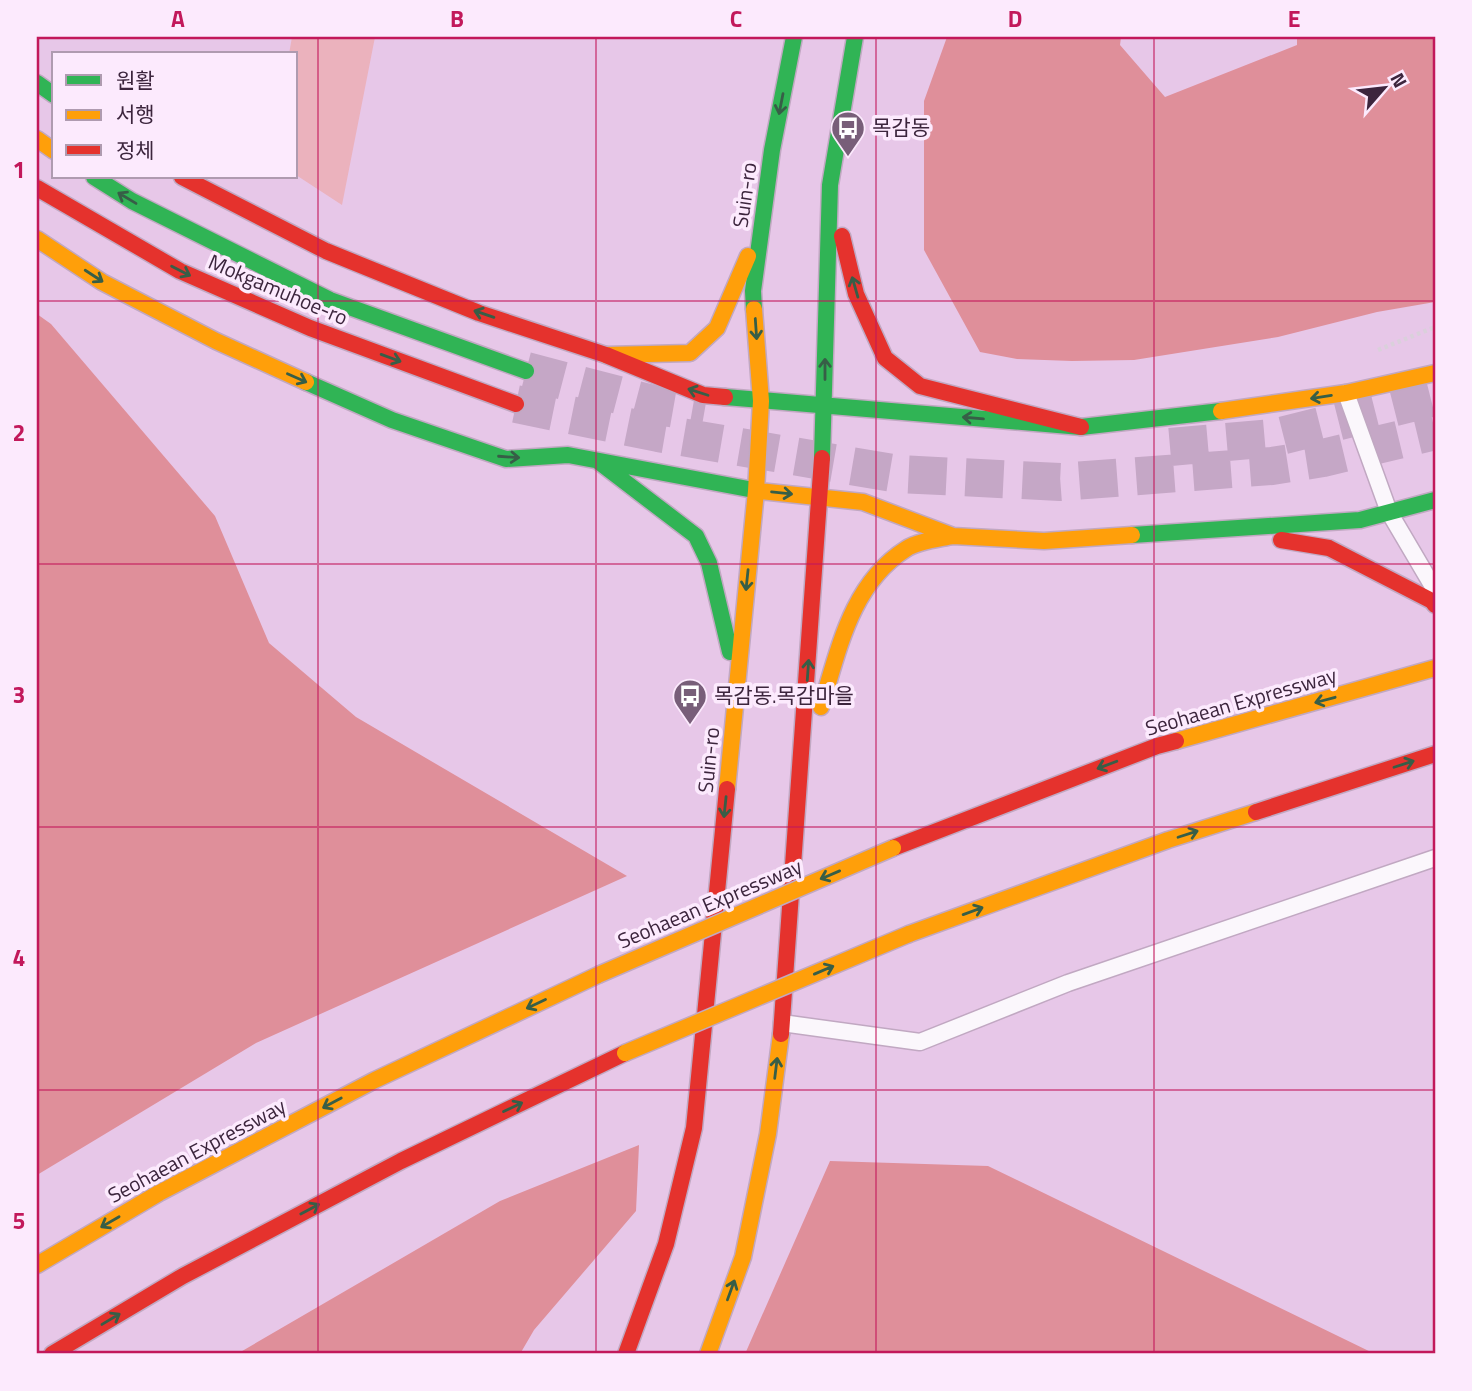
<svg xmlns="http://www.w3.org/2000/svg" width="1472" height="1391" font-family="'Titillium Web','Noto Sans KR',sans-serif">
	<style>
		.green { fill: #ebb2bd }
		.forest { fill: #df8f9a }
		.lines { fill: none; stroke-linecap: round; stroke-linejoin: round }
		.secondary-tunnel { stroke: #c5a7c6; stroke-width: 38; stroke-dasharray: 38 19; stroke-linecap: butt }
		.lane-casing { stroke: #c1a8c2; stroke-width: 19 }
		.fast-casing { stroke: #c1a8c2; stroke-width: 19 }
		.slow-casing { stroke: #c1a8c2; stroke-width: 19 }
		.jam-casing { stroke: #c1a8c2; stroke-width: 19 }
		.path { stroke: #dad0db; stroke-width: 4.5; stroke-dasharray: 3.5 3.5; stroke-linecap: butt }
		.lane { stroke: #fbf7fc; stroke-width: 16 }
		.fast { stroke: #30b455; stroke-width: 16 }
		.slow { stroke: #ff9f0a; stroke-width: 16 }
		.jam { stroke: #e5322d; stroke-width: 16 }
		.slow-bridge-casing { stroke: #c1a8c2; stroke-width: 19; stroke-linecap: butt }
		.slow-bridge { stroke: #ff9f0a; stroke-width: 16 }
		.oneway { stroke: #375e47 }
		.grid { fill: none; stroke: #c2185b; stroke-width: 2; stroke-opacity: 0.55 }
		.labels { text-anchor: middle; stroke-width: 7; stroke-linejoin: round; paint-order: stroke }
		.poi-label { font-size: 21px; fill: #3c253d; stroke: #fceafd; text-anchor: start }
		.street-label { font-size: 21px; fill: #3c253d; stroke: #fceafd }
		.neatline { fill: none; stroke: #c2185b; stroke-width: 2.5 }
		.grid-label { font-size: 23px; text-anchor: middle; font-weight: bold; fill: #c2185b }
	</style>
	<rect width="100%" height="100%" fill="#e7c7e8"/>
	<path class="green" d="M292 37H375L342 205 296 175V54H289Z"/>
	<path class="forest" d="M947 37H1121L1120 45 1165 97 1297 45V37H1435V302L1377 312 1278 337 1134 360 1072 361 1017 359 980 352 924 250V101Z
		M37 314 51 324 215 516 269 643 356 717 627 876 256 1043 37 1175Z
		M639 1145 636 1211 534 1330 520 1354H237L500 1201Z
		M830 1161 988 1166 1375 1354H745Z"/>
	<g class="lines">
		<path class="secondary-tunnel" d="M526 371 664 407 704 414
			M516 404 658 433 898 474 1060 482 1272 466 1323 458 1435 431
			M1170 447 1273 438 1435 397"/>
		<g class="lane-casing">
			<path id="lane" d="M1346 393 1389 512 1435 590
				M782 1023 920 1042 1068 983 1435 858"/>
		</g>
		<g class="fast-casing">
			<path id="fast" d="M37 83 54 95
				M94 177 132 201 330 300 526 371
				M754 309 753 291 772 150 794 37
				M306 382 392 420 506 459 568 455 759 491
				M725 397 1081 427 1221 411
				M822 458 830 185 855 37
				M599 462 696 536 709 563 730 652
				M1132 535 1360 520 1435 500"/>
		</g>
		<g class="slow-casing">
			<path id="slow" d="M37 139 54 151
				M37 239 102 282 216 341 306 382
				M606 355 690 353 717 328 748 256
				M1221 411 1346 393 1435 373
				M759 491 863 502 953 536 1044 541 1132 535
				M821 707C839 649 851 584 906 549 918 541 939 539 953 536
				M1176 741 1435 668
				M727 789 756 491 761 401 754 309
				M909 934 1168 840 1256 812
				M37 1265 159 1193 375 1080 598 975
				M708 1354 743 1257 768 1134 781 1034"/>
		</g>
		<g class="jam-casing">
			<path id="jam" d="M182 177 326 251 479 313 606 355 703 395 725 397
				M37 188 180 271 310 328 516 404
				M842 236 856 294 885 358 920 386 1081 427
				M1281 540 1329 548 1432 601 1435 605
				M1256 812 1435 754
				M893 848 1157 746 1176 741
				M781 1034 822 458
				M52 1354 183 1276 401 1161 625 1053
				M626 1354 666 1244 694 1128 727 789"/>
		</g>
		<path class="path" d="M1378 350 1435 327"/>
		<use href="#lane" class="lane"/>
		<use href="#fast" class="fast"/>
		<use href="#slow" class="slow"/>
		<use href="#jam" class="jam"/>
		<g class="slow-bridge-casing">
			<path id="slow-bridge" d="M598 975 893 848
				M625 1053 909 934"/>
		</g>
		<use href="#slow-bridge" class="slow-bridge"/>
	</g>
	<defs><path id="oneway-shaft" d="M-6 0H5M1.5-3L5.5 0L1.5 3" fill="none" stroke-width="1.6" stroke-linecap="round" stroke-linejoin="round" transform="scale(1.75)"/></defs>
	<g class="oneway">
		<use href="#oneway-shaft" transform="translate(781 104) rotate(101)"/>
		<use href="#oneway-shaft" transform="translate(127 198) rotate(-149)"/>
		<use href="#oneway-shaft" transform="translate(181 271) rotate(27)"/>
		<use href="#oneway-shaft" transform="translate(94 276) rotate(33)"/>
		<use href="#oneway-shaft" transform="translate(855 287) rotate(-106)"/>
		<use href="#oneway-shaft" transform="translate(484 314) rotate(-161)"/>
		<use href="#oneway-shaft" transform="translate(756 329) rotate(86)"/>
		<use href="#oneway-shaft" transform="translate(391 358) rotate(20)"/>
		<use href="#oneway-shaft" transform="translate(825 369) rotate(-90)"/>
		<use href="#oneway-shaft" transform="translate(297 378) rotate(24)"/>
		<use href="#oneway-shaft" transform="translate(698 392) rotate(-162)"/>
		<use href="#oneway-shaft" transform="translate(1321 397) rotate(171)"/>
		<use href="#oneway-shaft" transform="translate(973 418) rotate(-175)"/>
		<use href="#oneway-shaft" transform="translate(509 457) rotate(4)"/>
		<use href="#oneway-shaft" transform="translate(782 493) rotate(6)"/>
		<use href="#oneway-shaft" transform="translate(747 580) rotate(96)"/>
		<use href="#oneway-shaft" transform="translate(808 670) rotate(-86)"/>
		<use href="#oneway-shaft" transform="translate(1325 700) rotate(165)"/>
		<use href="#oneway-shaft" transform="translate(1404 764) rotate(-18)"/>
		<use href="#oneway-shaft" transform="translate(1107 765) rotate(159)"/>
		<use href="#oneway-shaft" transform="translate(725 807) rotate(96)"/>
		<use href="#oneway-shaft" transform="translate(1188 834) rotate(-18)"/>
		<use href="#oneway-shaft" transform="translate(830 875) rotate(157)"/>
		<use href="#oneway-shaft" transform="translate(973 911) rotate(-20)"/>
		<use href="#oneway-shaft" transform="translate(824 970) rotate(-23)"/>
		<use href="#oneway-shaft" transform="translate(536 1004) rotate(155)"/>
		<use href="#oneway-shaft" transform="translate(776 1068) rotate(-83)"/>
		<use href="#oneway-shaft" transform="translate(332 1103) rotate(152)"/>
		<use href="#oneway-shaft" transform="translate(513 1107) rotate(-26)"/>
		<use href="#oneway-shaft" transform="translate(310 1209) rotate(-28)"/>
		<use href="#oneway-shaft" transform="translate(110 1222) rotate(150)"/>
		<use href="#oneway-shaft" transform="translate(731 1290) rotate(-70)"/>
		<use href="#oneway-shaft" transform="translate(111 1319) rotate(-31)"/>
	</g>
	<path class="grid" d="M318 37V1354M596 37V1354M876 37V1354M1154 37V1354M37 301H1435M37 564H1435M37 827H1435M37 1090H1435"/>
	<defs>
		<g id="bus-pin" transform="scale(1.75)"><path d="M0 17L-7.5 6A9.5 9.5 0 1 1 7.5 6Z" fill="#785e79" stroke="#fceafd"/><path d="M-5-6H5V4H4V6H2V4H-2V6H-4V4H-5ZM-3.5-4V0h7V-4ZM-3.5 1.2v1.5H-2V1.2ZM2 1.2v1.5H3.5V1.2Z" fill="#fff"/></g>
	</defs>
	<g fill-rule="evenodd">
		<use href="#bus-pin" x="848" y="128"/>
		<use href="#bus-pin" x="690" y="696"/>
	</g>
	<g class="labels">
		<g class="poi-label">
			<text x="872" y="135">목감동</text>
			<text x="714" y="703">목감동.목감마을</text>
		</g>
		<g class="street-label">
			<text transform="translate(745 195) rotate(-82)" y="7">Suin-ro</text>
			<text transform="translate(278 290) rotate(23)" y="7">Mokgamuhoe-ro</text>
			<text transform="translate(1241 702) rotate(-16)" y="7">Seohaean Expressway</text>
			<text transform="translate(709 760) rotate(-84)" y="7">Suin-ro</text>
			<text transform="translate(710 904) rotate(-23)" y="7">Seohaean Expressway</text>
			<text transform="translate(197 1151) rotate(-28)" y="7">Seohaean Expressway</text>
		</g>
	</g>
	<rect width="1472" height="1391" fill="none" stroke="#fceafd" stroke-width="77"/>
	<rect x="52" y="52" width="245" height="126" fill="#fceafd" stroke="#af9bb0" stroke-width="2"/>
	<rect x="66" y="75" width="35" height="10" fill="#30b455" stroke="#af9bb0" stroke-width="2"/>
	<text x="116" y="88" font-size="21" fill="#3c253d">원활</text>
	<rect x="66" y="110" width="35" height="10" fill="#ff9f0a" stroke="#af9bb0" stroke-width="2"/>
	<text x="116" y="122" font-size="21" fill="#3c253d">서행</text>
	<rect x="66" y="145" width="35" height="10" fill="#e5322d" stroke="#af9bb0" stroke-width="2"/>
	<text x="116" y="158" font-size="21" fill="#3c253d">정체</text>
	<g transform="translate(1384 88) rotate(62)" stroke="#fceafd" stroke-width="5" paint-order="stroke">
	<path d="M0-5L12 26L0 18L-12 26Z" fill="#3c253d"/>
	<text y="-10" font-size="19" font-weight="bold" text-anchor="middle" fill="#3c253d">N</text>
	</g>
	<rect x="38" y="38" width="1396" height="1314" class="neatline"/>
	<g class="grid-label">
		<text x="178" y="27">A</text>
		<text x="457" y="27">B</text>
		<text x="736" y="27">C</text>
		<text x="1015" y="27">D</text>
		<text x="1294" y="27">E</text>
		<text x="19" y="178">1</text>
		<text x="19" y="441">2</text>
		<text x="19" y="703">3</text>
		<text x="19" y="966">4</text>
		<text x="19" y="1229">5</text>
	</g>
</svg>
